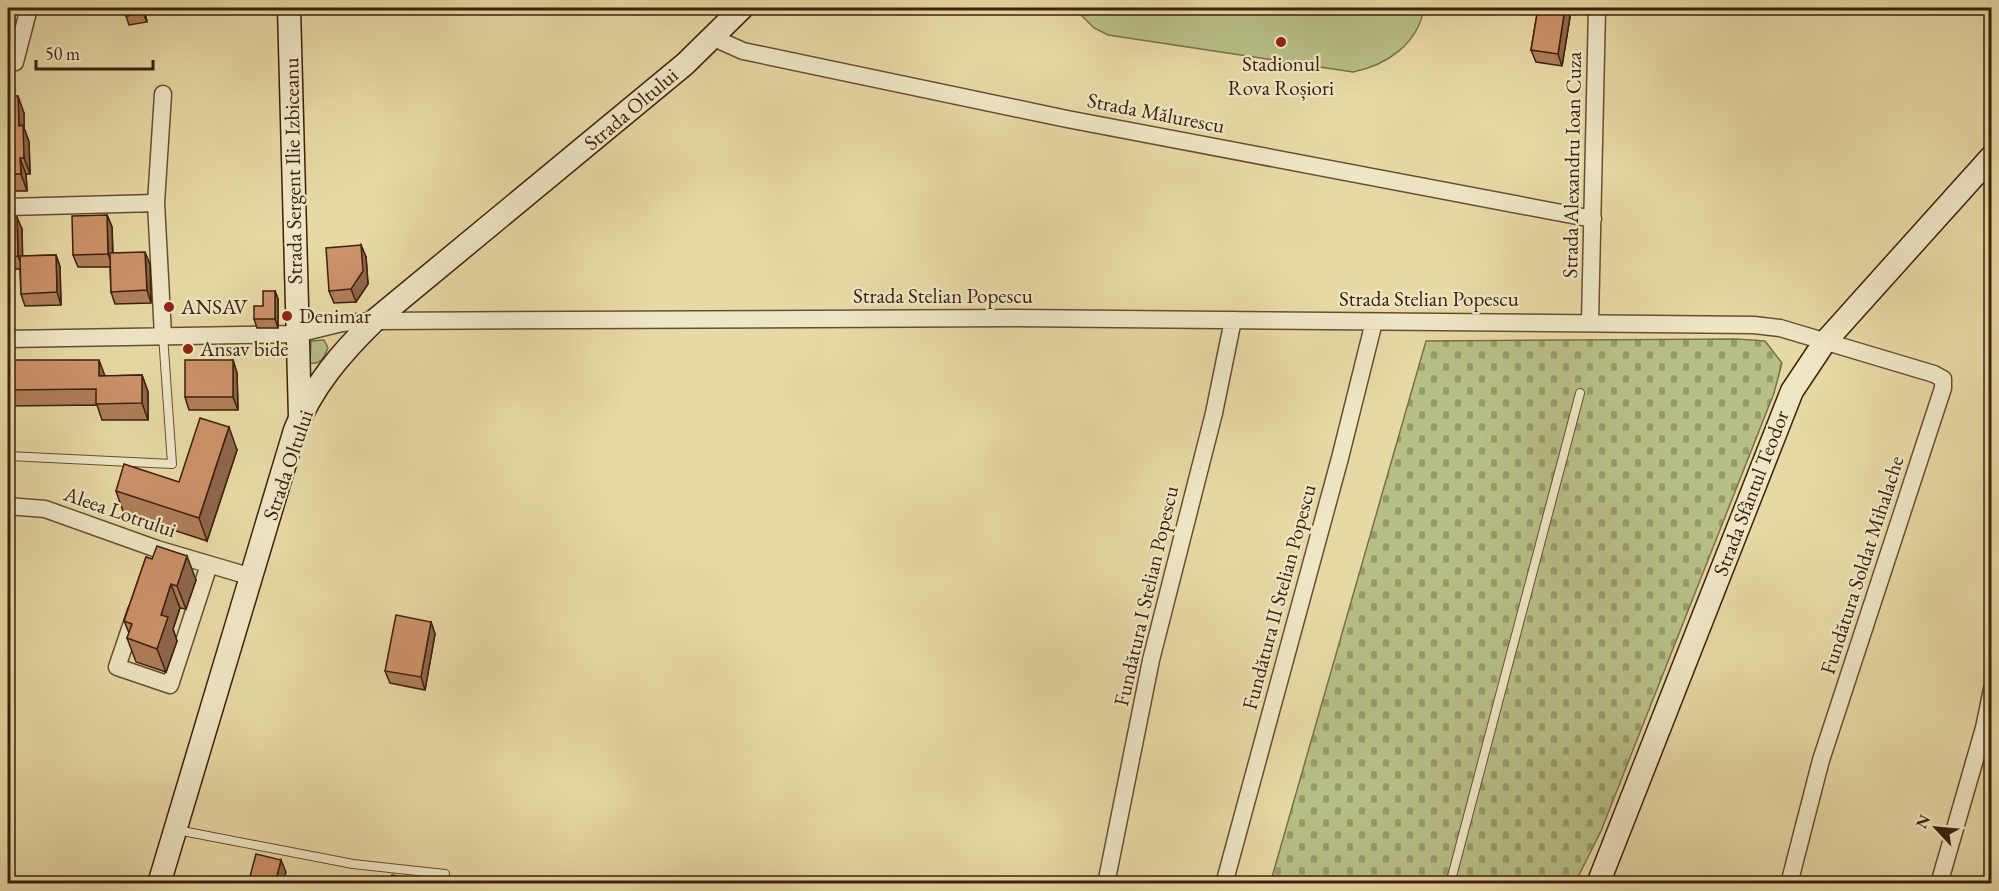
<svg xmlns="http://www.w3.org/2000/svg" width="1999" height="891" font-family="'EB Garamond',serif">
	<style>
		.grass { fill: #b7bf85; stroke: #7a7049; stroke-width: 1.5 }
		.cemetery { fill: url(#cemetery-stones); stroke: #7a7049; stroke-width: 1.5 }
		.lines { fill: none; stroke-linecap: round; stroke-linejoin: round }
		.service-casing { stroke: #684e33; stroke-width: 10 }
		.minor-casing { stroke: #684e33; stroke-width: 19 }
		.secondary-casing { stroke: #3e200d; stroke-width: 25 }
		.service { stroke: #efe6c4; stroke-width: 8 }
		.minor { stroke: #efe6c4; stroke-width: 16 }
		.secondary { stroke: #efe6c4; stroke-width: 22 }
		.wall { fill: #af7e5a; stroke: #3e200d; stroke-width: 1.5 }
		.shaded-wall { fill: #8f664a; stroke: #3e200d; stroke-width: 1.5 }
		.building { fill: #cc9269; stroke: #3e200d; stroke-width: 1.5 }
		.poi-dot { fill: #8f2418; stroke: #efe6c4; stroke-width: 2 }
		.labels { text-anchor: middle; stroke-width: 4.5; stroke-linejoin: round; paint-order: stroke }
		.poi-label { font-size: 21px; fill: #3e200d; stroke: #efe6c4; text-anchor: start }
		.street-label { font-size: 21px; fill: #3e200d; stroke: #efe6c4 }
	</style>
	<defs>
		<pattern id="cemetery-stones" width="16" height="16" patternUnits="userSpaceOnUse" patternTransform="scale(1.5)"><rect width="16" height="16" fill="#b7bf85"/><path d="M2 7V4a2 2 0 0 1 4 0v3zM10 15v-3a2 2 0 0 1 4 0v3z" fill="#969b6b"/></pattern>
	</defs>
	<rect width="100%" height="100%" fill="#e7d9a4"/>
	<filter id="stains"><feTurbulence type="fractalNoise" baseFrequency=".00333" numOctaves="4"/><feColorMatrix values="0 0 0 0 .2 0 0 0 0 .09 0 0 0 0 .02 0 0 0 .5 -.17"/></filter>
	<radialGradient id="worn" r=".72"><stop offset=".6" stop-color="#630" stop-opacity="0"/><stop offset="1" stop-color="#630" stop-opacity=".3"/></radialGradient>
	<path class="grass" d="M1074 8H1424C1418 44 1387 65 1353 72L1108 35 1094 28Z
		M324 340 328 348C324 357 321 365 310 363L311 341Z"/>
	<path class="cemetery" d="M1737 339 1765 341 1782 363 1774 393 1601 831 1575 883 1270 884 1426 341Z"/>
	<g class="lines">
		<g class="service-casing">
			<path id="service" d="M8 456 172 464 163 335
				M177 830 353 864 445 874
				M1450 884 1580 393"/>
		</g>
		<g class="minor-casing">
			<path id="minor" d="M714 38 743 51 1067 119 1593 219
				M8 63 15 62 29 8
				M163 94 156 203 163 335
				M8 207 156 203
				M1590 322 1597 8
				M8 339 297 334 342 323 374 321 1013 318 1754 325 1780 328 1934 374 1943 379V388L1821 760 1789 884
				M8 506 45 509 157 549 252 577
				M136 611 117 667 170 685 209 565
				M1106 884 1151 660 1214 413 1233 320
				M1224 884 1340 458 1374 322
				M1939 884 1984 728 1992 689"/>
		</g>
		<g class="secondary-casing">
			<path id="secondary" d="M289 8 300 417
				M159 884 295 430C312 387 341 353 374 321L685 64 742 8
				M1598 884 1792 391 1824 343 1992 156"/>
		</g>
		<use href="#service" class="service"/>
		<use href="#minor" class="minor"/>
		<use href="#secondary" class="secondary"/>
	</g>
	<path class="wall" d="M144 8 147 22 129 25 126 16Z
		M1538 8H1566L1570 17 1562 66 1536 62 1531 50Z
		M8 96 24 113V128L29 142 30 174H26L27 191H8Z
		M107 215 112 227 113 253 150 264 151 303 115 304 111 292 110 267H78L73 255Z
		M8 217 22 229V256L56 255 60 267 61 305 25 306 21 294 20 269H8Z
		M361 245 366 257 368 284 356 302 334 303 329 291Z
		M275 291 278 299V328H257L254 319Z
		M8 360 105 376 142 375 148 392V420H102L97 405 8 406Z
		M233 360 237 373 238 410H189L185 397Z
		M237 450 207 541 124 514 116 491 179 482Z
		M146 557 196 580 186 609 180 608 173 629 177 641 166 672 136 662 127 638 129 633 124 621Z
		M431 622 435 634 425 690 390 683 385 671Z"/>
	<path class="shaded-wall" d="M143 8H144L147 22 143 13Z
		M1565 8H1566L1570 17 1562 66 1558 54Z
		M18 96 24 113V128L29 142 30 174 24 158 19 126Z
		M20 158 26 174 27 191 21 174Z
		M107 215 112 227 113 266 108 254Z
		M17 217 22 229 23 269 18 256Z
		M361 245 366 257 368 284 356 302 351 289Z
		M145 252 150 264 151 303 147 290Z
		M56 255 60 267 61 305 57 292Z
		M275 291 278 299V328L275 319Z
		M99 360 105 376H99Z
		M233 360 237 373 238 410 233 397Z
		M142 375 148 392V420L142 403Z
		M229 427 237 450 207 541 199 518Z
		M187 556 196 580 186 609 177 586Z
		M171 584 180 608 173 629 177 641 166 672 157 649 161 615Z
		M431 622 435 634 425 690 421 677Z
		M281 860 286 872 283 884H275Z"/>
	<path class="building" d="M125 8H143V13L126 16Z
		M1538 8H1565L1558 54 1531 50Z
		M8 96H18L19 126 23 125 24 158H20L21 174H8Z
		M107 215 108 254 73 255 72 216Z
		M8 217H17L18 256 8 257Z
		M361 245 363 271 351 289 329 291 326 248Z
		M145 252 147 290 111 292 110 253Z
		M56 255 57 292 21 294 20 256Z
		M263 291H275V319H254V306H263Z
		M8 360H99V376L142 375V403L96 404V389L8 390Z
		M185 360H233V397H185Z
		M200 418 229 427 199 518 116 491 124 464 179 482Z
		M157 546 187 556 177 586 171 584 161 615 168 617 157 649 127 638 132 624 124 621 146 557 152 559Z
		M396 615 431 622 421 677 385 671Z
		M256 854 281 860 275 884H248Z
		M392 875 422 881 421 884H390Z"/>
	<g class="poi-dot">
		<circle cx="1281" cy="42" r="6"/>
		<circle cx="169" cy="307" r="6"/>
		<circle cx="287" cy="316" r="6"/>
		<circle cx="188" cy="349" r="6"/>
	</g>
	<g class="labels">
		<g class="poi-label">
			<text x="1281" y="71" text-anchor="middle">Stadionul<tspan x="1281" dy="24">Rova Roșiori</tspan></text>
			<text x="181" y="314">ANSAV</text>
			<text x="299" y="323">Denimar</text>
			<text x="200" y="356">Ansav bide</text>
		</g>
		<g class="street-label">
			<text transform="translate(631 109) rotate(-40)" y="7">Strada Oltului</text>
			<text transform="translate(1156 113) rotate(11)" y="7">Strada Mălurescu</text>
			<text transform="translate(1572 165) rotate(-89)" y="7">Strada Alexandru Ioan Cuza</text>
			<text transform="translate(293 171) rotate(-91)" y="7">Strada Sergent Ilie Izbiceanu</text>
			<text x="943" y="303">Strada Stelian Popescu</text>
			<text x="1429" y="306">Strada Stelian Popescu</text>
			<text transform="translate(288 465) rotate(-71)" y="7">Strada Oltului</text>
			<text transform="translate(1751 493) rotate(-69)" y="7">Strada Sfântul Teodor</text>
			<text transform="translate(120 512) rotate(19)" y="7">Aleea Lotrului</text>
			<text transform="translate(1862 565) rotate(-72)" y="7">Fundătura Soldat Mihalache</text>
			<text transform="translate(1146 596) rotate(-77)" y="7">Fundătura I Stelian Popescu</text>
			<text transform="translate(1279 597) rotate(-75)" y="7">Fundătura II Stelian Popescu</text>
		</g>
	</g>
	<rect width="1999" height="891" fill="none" stroke="#e7d9a4" stroke-width="30"/>
	<rect x="9" y="9" width="1981" height="873" fill="none" stroke="#3e200d" stroke-width="3"/>
	<rect x="15" y="15" width="1969" height="861" fill="none" stroke="#3e200d" stroke-width="1.5"/>
	<g transform="translate(1936 828) rotate(296)" stroke="#efe6c4" stroke-width="4.5" paint-order="stroke">
	<path d="M0-4.5L10 22L0 15L-10 22Z" fill="#3e200d"/>
	<text y="-9" font-size="16" font-weight="bold" text-anchor="middle" fill="#3e200d">N</text>
	</g>
	<path d="M36 60v9h117v-9" fill="none" stroke="#3e200d" stroke-width="3"/>
	<text x="45" y="60" font-size="18" fill="#3e200d" stroke="#efe6c4" stroke-width="4.5" paint-order="stroke">50 m</text>
	<rect width="100%" height="100%" filter="url(#stains)"/>
	<rect width="100%" height="100%" fill="url(#worn)"/>
</svg>
